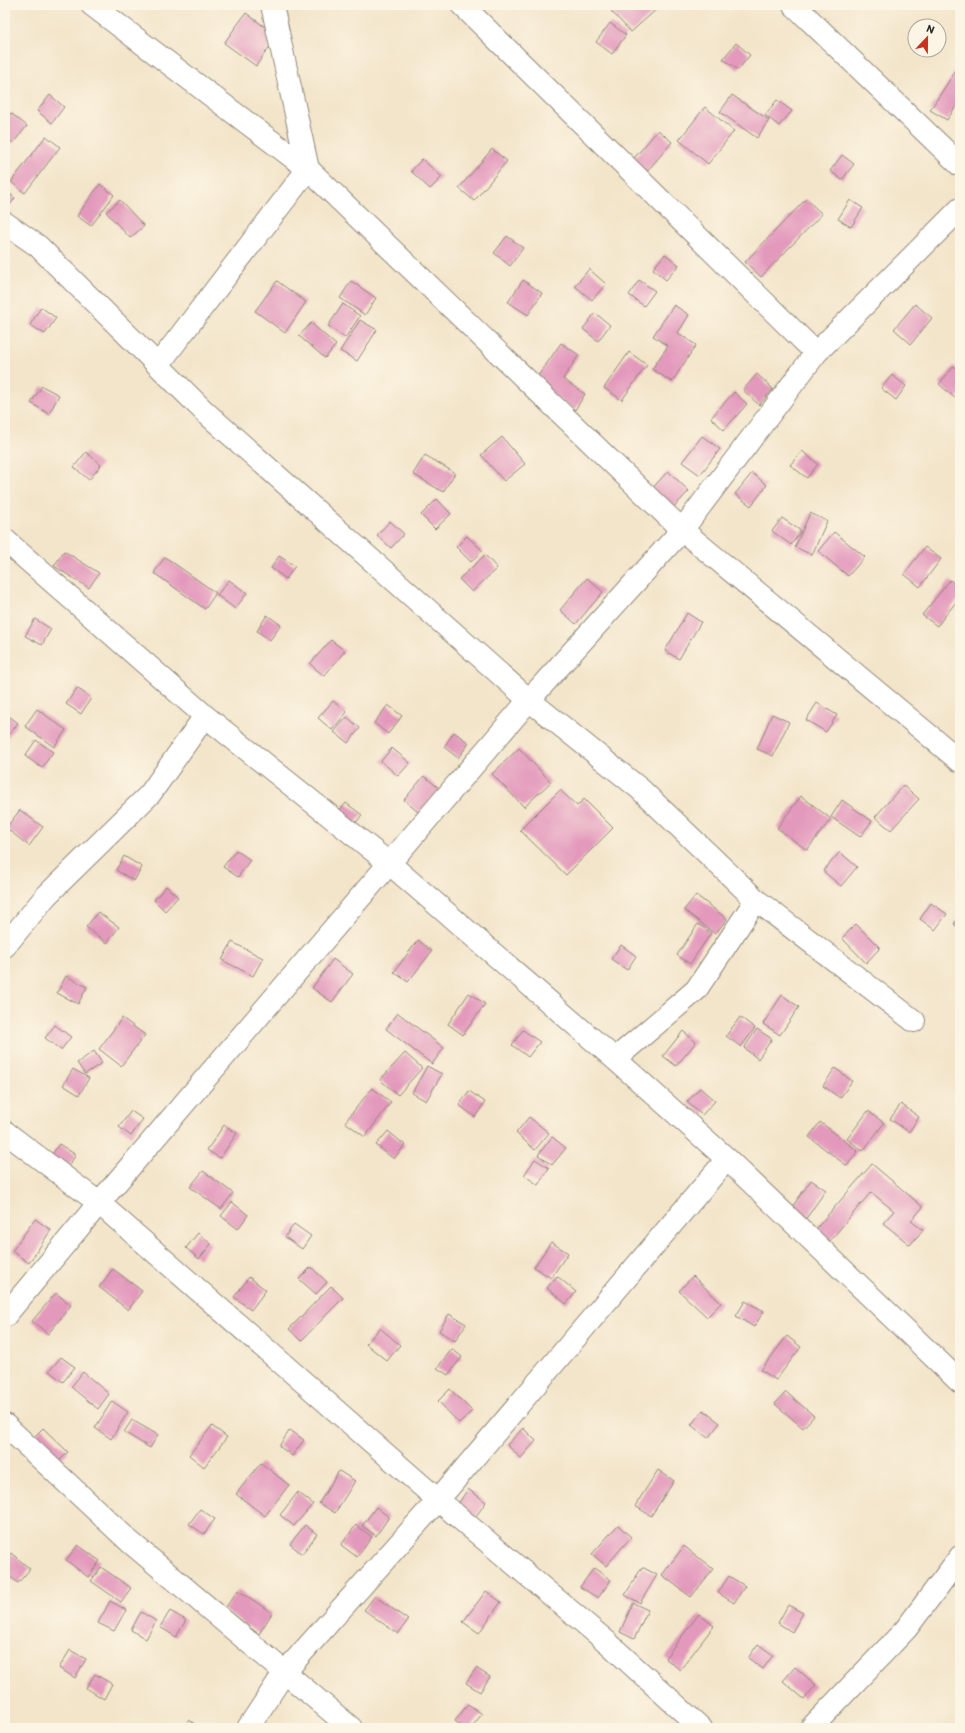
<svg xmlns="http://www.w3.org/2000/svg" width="965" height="1733" font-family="Itim,sans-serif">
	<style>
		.building { fill: #e399bc }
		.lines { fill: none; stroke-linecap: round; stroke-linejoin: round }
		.minor-casing { stroke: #8f887a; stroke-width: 24 }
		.minor { stroke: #fff; stroke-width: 22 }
	</style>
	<rect width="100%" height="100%" fill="#fcf5e5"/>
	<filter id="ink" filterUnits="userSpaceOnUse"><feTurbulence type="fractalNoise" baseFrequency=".025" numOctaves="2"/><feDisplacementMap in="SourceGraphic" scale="8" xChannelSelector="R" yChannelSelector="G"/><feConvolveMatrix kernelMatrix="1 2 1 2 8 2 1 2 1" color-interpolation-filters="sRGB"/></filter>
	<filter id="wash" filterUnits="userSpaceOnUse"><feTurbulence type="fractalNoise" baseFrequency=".012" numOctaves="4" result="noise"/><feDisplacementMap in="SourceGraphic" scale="16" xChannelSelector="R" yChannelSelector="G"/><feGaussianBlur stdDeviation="0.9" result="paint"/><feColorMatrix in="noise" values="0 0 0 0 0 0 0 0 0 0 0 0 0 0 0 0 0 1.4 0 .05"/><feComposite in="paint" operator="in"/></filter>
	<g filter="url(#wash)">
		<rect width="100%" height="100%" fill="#f3e5ca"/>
		<g id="blocks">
			<path class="building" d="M617 5H655L658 8 631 32 611 11Z
				M246 13 277 36 256 66 224 43Z
				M610 23 626 35 612 54 596 42Z
				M736 43 750 55 738 70 723 59Z
				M960 64V100L947 120 930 110Z
				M50 95 64 107 52 123 37 111Z
				M732 95 769 120 757 138 720 112Z
				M777 100 792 111 779 126 765 115Z
				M705 107 734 131 708 164 679 140Z
				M11 113 27 126 13 143 5 137V120Z
				M658 130 672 142 644 175 630 163Z
				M46 136 60 147 25 193 11 182Z
				M492 149 507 161 474 201 459 188Z
				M842 155 854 164 842 180 830 171Z
				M422 159 442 177 430 189 411 171Z
				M100 184 114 195 91 226 77 216Z
				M5 190 15 198 5 212Z
				M806 199 822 214 761 277 745 262Z
				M120 200 144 226 130 238 106 212Z
				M850 200 863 208 851 227 838 219Z
				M507 236 523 248 510 266 494 253Z
				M665 254 679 265 666 280 653 269Z
				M589 269 606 284 592 300 575 286Z
				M523 280 542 293 528 315 508 302Z
				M639 280 655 291 644 306 629 295Z
				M277 281 306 302 285 333 255 311Z
				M351 281 376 298 365 315 340 298Z
				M343 304 360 316 345 338 328 326Z
				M915 304 932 318 911 344 894 329Z
				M674 305 689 315 678 333 696 345 672 382 652 369 668 346 653 336Z
				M41 307 56 318 45 334 30 325Z
				M595 313 610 325 598 341 583 329Z
				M360 320 377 330 357 361 340 351Z
				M311 323 336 345 325 358 299 336Z
				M561 343 579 355 563 379 585 394 575 410 534 382Z
				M629 352 647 365 622 400 604 388Z
				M954 366 960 372V394L956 399 939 384Z
				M757 374 773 389 759 405 743 390Z
				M892 375 906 386 896 400 881 388Z
				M42 386 59 395 49 414 31 403Z
				M734 392 747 404 724 430 711 418Z
				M702 436 720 449 700 475 682 462Z
				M502 437 525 464 504 481 481 455Z
				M802 451 818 464 807 478 790 465Z
				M86 452 101 465 89 480 74 467Z
				M425 455 455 473 443 492 413 474Z
				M668 471 689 491 670 511 649 492Z
				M752 473 767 485 751 506 735 494Z
				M437 499 451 514 435 529 421 515Z
				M810 513 827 521 812 555 795 547Z
				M782 518 801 531 791 545 772 531Z
				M390 521 404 534 391 548 377 535Z
				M834 532 865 557 848 576 818 551Z
				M467 536 483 551 471 562 456 547Z
				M925 547 941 559 920 587 904 574Z
				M64 551 99 573 89 588 54 566Z
				M485 555 497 568 472 592 459 579Z
				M279 556 295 566 286 579 271 568Z
				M165 557 216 593 205 609 154 573Z
				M587 578 603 592 576 624 560 610Z
				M229 580 247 593 235 609 217 595Z
				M950 580 960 588V597L937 626 922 615Z
				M687 613 701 622 679 659 665 651Z
				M267 615 281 625 270 640 257 631Z
				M35 619 51 629 42 645 25 636Z
				M331 640 345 651 324 676 310 664Z
				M77 688 91 698 81 714 66 704Z
				M333 701 347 712 332 730 318 718Z
				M817 703 837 715 826 732 806 720Z
				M388 705 402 716 388 734 374 723Z
				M37 709 66 730 54 747 25 726Z
				M5 713 18 723 6 739 5 738Z
				M772 714 789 722 773 756 757 749Z
				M347 717 360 728 348 743 334 732Z
				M454 732 469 743 458 758 444 747Z
				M36 740 53 752 42 768 25 756Z
				M392 748 410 763 398 776 381 761Z
				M519 748 551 782 524 807 492 774Z
				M424 776 440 789 419 813 404 800Z
				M903 785 919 799 891 830 875 817Z
				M560 790 577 806 584 799 613 828 566 875 520 830Z
				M801 796 831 819 807 850 777 828Z
				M842 800 872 821 860 837 831 817Z
				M346 803 362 815 350 830 334 817Z
				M20 810 43 827 29 846 6 828Z
				M236 850 250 860 238 877 223 867Z
				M840 852 857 867 841 886 823 871Z
				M124 856 142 867 134 881 116 870Z
				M166 886 178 897 165 911 154 900Z
				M696 895 727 919 715 934 684 910Z
				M931 903 947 914 935 930 920 919Z
				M98 912 119 927 107 943 86 927Z
				M960 916V929L954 924Z
				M698 924 711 933 690 964 677 955Z
				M856 924 880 948 866 963 842 938Z
				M418 940 432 951 408 982 394 972Z
				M232 942 263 958 253 976 222 960Z
				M621 945 636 956 627 970 611 959Z
				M333 959 353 974 332 1002 312 988Z
				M66 976 87 987 78 1004 57 993Z
				M469 993 485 1004 463 1035 448 1024Z
				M782 995 799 1007 780 1035 763 1024Z
				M398 1013 444 1048 432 1064 386 1029Z
				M740 1017 755 1028 741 1047 726 1036Z
				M122 1018 145 1035 121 1066 99 1049Z
				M55 1025 71 1037 61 1050 45 1038Z
				M757 1029 772 1039 758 1059 744 1048Z
				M523 1030 540 1042 528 1057 512 1045Z
				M683 1031 696 1042 676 1066 663 1056Z
				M94 1051 102 1063 85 1074 77 1063Z
				M405 1053 422 1068 398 1095 380 1080Z
				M427 1066 442 1074 426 1101 412 1093Z
				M835 1068 852 1081 840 1098 823 1086Z
				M73 1069 89 1078 79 1095 63 1085Z
				M372 1088 391 1102 365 1137 345 1122Z
				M700 1088 715 1101 702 1115 687 1102Z
				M469 1091 485 1102 475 1117 459 1105Z
				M901 1104 919 1117 909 1132 890 1119Z
				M131 1111 143 1119 131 1136 119 1127Z
				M868 1111 884 1123 863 1151 847 1139Z
				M529 1117 549 1133 535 1150 516 1133Z
				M820 1122 858 1151 847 1166 809 1137Z
				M224 1125 237 1133 220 1158 207 1150Z
				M388 1131 405 1145 394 1159 376 1145Z
				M552 1137 566 1148 552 1165 538 1155Z
				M960 1141V1151L956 1148Z
				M59 1144 76 1155 65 1170 49 1159Z
				M535 1159 549 1168 538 1185 524 1175Z
				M872 1164 923 1207 911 1221 923 1230 910 1245 883 1223 894 1211 871 1192 829 1242 814 1231Z
				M203 1171 233 1193 221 1209 190 1187Z
				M811 1180 826 1190 805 1220 790 1210Z
				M232 1202 248 1215 238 1229 221 1216Z
				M35 1219 51 1230 29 1263 12 1251Z
				M294 1224 311 1236 302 1249 285 1237Z
				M198 1233 211 1244 199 1259 186 1248Z
				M551 1242 568 1253 551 1278 534 1267Z
				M311 1267 327 1282 316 1294 299 1279Z
				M113 1269 142 1291 128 1310 99 1287Z
				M557 1276 576 1292 566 1304 547 1288Z
				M693 1276 721 1303 707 1317 679 1291Z
				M249 1277 266 1290 251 1310 234 1297Z
				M331 1286 343 1298 301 1341 289 1329Z
				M56 1293 71 1305 48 1334 32 1321Z
				M745 1301 764 1311 754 1327 736 1316Z
				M449 1314 466 1324 455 1341 439 1331Z
				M380 1328 400 1345 387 1361 366 1344Z
				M787 1336 801 1347 776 1380 761 1370Z
				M452 1349 462 1357 448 1375 437 1368Z
				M61 1357 75 1367 63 1382 49 1371Z
				M83 1372 109 1394 98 1409 71 1387Z
				M450 1389 472 1411 459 1423 438 1401Z
				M786 1392 814 1416 803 1428 775 1404Z
				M112 1401 128 1412 111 1439 95 1428Z
				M703 1410 720 1423 708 1438 691 1425Z
				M132 1420 158 1435 150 1448 124 1432Z
				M212 1426 227 1437 204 1467 189 1455Z
				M43 1428 68 1452 54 1466 30 1441Z
				M523 1428 536 1441 521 1458 507 1445Z
				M290 1430 304 1440 292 1456 279 1446Z
				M261 1463 289 1485 265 1516 236 1494Z
				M658 1470 674 1481 651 1516 635 1506Z
				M339 1471 355 1481 335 1513 319 1503Z
				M468 1489 486 1502 474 1519 456 1507Z
				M298 1492 313 1504 294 1526 280 1515Z
				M376 1507 389 1517 376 1536 362 1526Z
				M200 1509 215 1519 204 1534 189 1524Z
				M305 1525 317 1534 302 1554 290 1544Z
				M356 1525 372 1537 357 1557 341 1545Z
				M618 1525 631 1537 606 1566 592 1554Z
				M78 1545 100 1561 88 1577 66 1560Z
				M684 1546 713 1569 691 1597 662 1575Z
				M11 1553 30 1569 18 1583 5 1573V1560Z
				M101 1567 131 1588 121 1602 91 1581Z
				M642 1567 657 1575 640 1603 625 1595Z
				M594 1568 611 1580 598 1598 580 1587Z
				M729 1576 745 1586 734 1603 718 1593Z
				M238 1590 272 1613 259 1634 224 1610Z
				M486 1591 501 1602 479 1633 463 1622Z
				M375 1596 408 1620 398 1634 364 1610Z
				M110 1601 126 1610 114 1631 98 1623Z
				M633 1603 648 1610 634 1639 620 1632Z
				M788 1605 803 1613 792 1632 778 1623Z
				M170 1611 186 1620 176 1637 160 1627Z
				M141 1612 156 1621 146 1639 131 1630Z
				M699 1614 714 1626 680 1670 665 1658Z
				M758 1644 773 1655 763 1669 748 1658Z
				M70 1650 86 1659 75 1678 59 1668Z
				M795 1667 816 1685 804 1699 783 1681Z
				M476 1668 490 1677 480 1692 466 1683Z
				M95 1674 112 1684 104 1699 86 1688Z
				M468 1704 482 1714 471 1728H465L455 1721Z
				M189 1720 200 1728H182Z"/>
		</g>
	</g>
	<g filter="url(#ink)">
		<use href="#blocks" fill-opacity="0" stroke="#8f887a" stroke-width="1"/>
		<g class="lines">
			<g class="minor-casing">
				<path id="minor" d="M92 5 308 169 682 530 960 761
					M462 5 816 353
					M794 5 960 165
					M5 223 38 246 205 412 529 700 640 789 756 900 914 1021
					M158 365 308 169 272 5
					M5 540 205 716 390 864 615 1059 727 1159 960 1382
					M5 946 46 896 150 794 205 716
					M615 1059 696 990 756 900
					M5 1132 99 1203 438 1500 607 1642 701 1728
					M5 1316 99 1203 529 700 682 530 816 353 960 209
					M5 1425 130 1542 351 1728
					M248 1728 284 1673 438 1500 727 1159
					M811 1728 906 1629 960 1557"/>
			</g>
			<use href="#minor" class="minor"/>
		</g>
	</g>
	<rect width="965" height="1733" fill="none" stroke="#fcf5e5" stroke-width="20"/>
	<g transform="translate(927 38) rotate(22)"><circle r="19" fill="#fcf5e5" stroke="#a8a49b"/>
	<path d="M0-3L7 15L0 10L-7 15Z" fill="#c8321e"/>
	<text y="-6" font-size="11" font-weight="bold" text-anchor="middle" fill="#2b2b2b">N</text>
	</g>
</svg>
